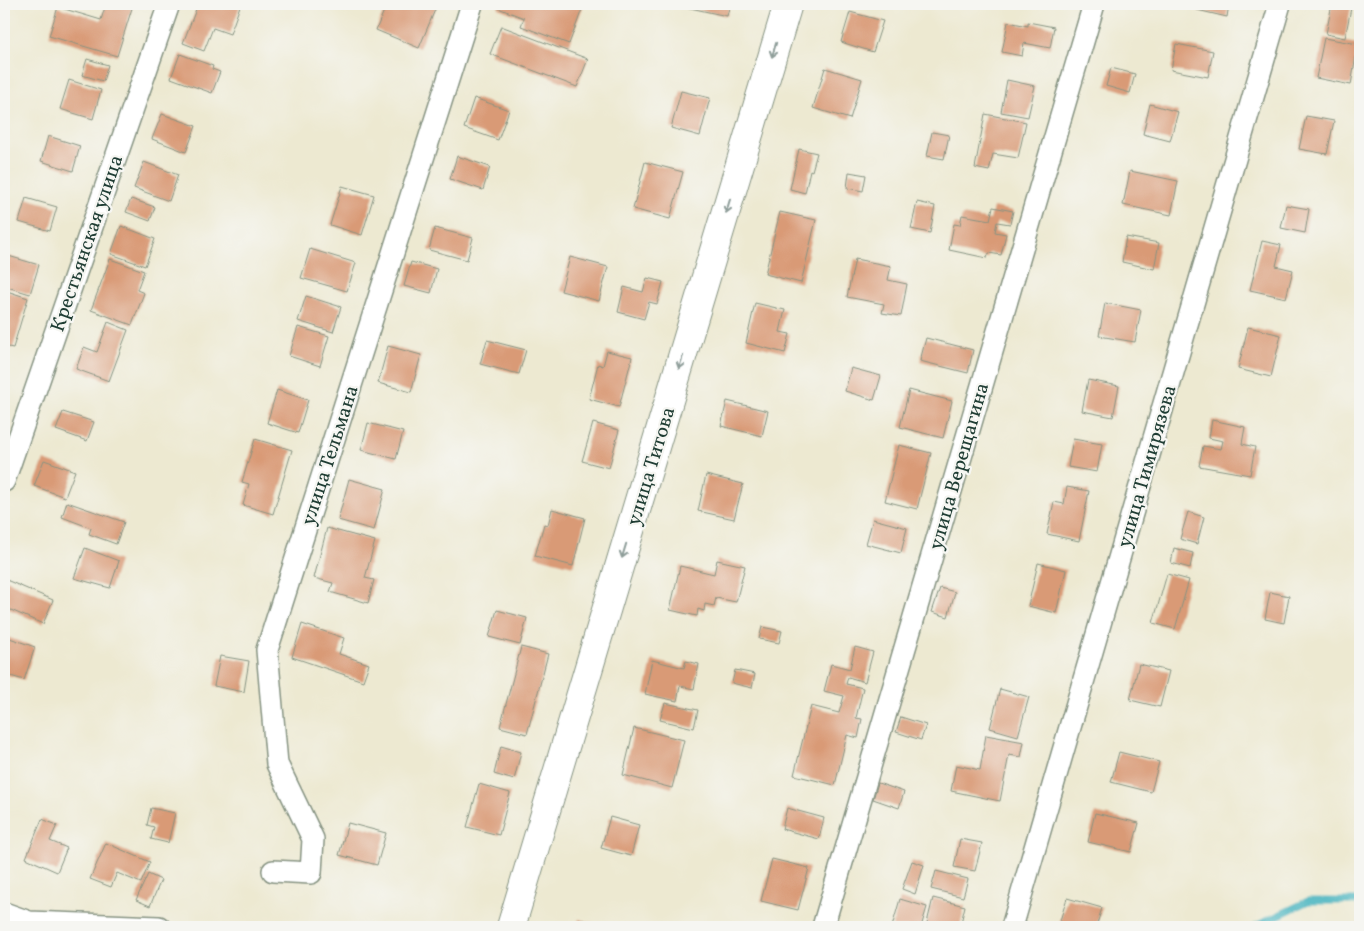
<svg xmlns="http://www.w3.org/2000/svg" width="1364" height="931" font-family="Vollkorn,serif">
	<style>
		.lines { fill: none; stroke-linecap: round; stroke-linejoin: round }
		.stream { stroke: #43b2be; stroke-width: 7 }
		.building { fill: #d99a76 }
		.minor-casing { stroke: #869382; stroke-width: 24 }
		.secondary-casing { stroke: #869382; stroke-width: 30 }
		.minor { stroke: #fff; stroke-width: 21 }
		.secondary { stroke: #fff; stroke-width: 28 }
		.oneway { stroke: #8f9e9a }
		.labels { text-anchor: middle; stroke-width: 4.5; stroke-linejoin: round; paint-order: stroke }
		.street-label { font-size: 20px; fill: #1f3d34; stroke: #f6f6f2 }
	</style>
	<rect width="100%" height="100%" fill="#f6f6f2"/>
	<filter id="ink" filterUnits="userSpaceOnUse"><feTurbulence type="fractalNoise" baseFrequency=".02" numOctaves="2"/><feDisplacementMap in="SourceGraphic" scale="10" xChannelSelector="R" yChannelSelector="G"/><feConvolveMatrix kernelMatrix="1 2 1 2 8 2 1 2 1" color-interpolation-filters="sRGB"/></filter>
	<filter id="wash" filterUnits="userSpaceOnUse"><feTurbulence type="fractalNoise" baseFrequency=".0096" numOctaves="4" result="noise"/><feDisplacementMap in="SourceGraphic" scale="20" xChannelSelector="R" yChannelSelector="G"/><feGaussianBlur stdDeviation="1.12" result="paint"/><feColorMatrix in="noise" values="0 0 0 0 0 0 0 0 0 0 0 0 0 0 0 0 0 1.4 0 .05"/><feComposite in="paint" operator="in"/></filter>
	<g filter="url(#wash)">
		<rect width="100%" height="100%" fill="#ede9d1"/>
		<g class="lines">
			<path class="stream" d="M1254 927 1308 901H1360"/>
		</g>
		<g id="blocks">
			<path class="building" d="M106 4 133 5 117 56 49 36 58 7 101 20Z
				M198 4H234L240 6 230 34 213 28 204 51 183 43Z
				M395 4 437 5 419 48 376 30 386 6 393 9Z
				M499 4H584L569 44 521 26 524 18 498 8Z
				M682 4H730L727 16 681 6Z
				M1198 4H1229L1227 17 1197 10Z
				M1332 4 1351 8 1345 38 1326 34Z
				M850 12 883 21 873 52 841 42Z
				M1008 22 1028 26V22L1054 27 1050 48 1024 43 1022 56 1002 52Z
				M501 26 588 59 577 87 490 54Z
				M1324 38 1358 44 1351 85 1316 78Z
				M1176 44 1213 51 1208 77 1171 70Z
				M180 54 213 66 212 69 220 72 212 93 171 78Z
				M87 59 108 65 103 81 82 75Z
				M825 68 862 79 850 119 813 108Z
				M1111 68 1135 74 1130 93 1106 86Z
				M69 80 101 90 93 119 60 109Z
				M1007 80 1035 86 1028 117 1001 112Z
				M681 91 710 98 700 136 671 128Z
				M474 98 509 110 498 140 464 128Z
				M1150 104 1178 112 1170 141 1143 134Z
				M162 114 196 126 186 152 152 139Z
				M985 114 1026 122 1018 158 993 154 989 171 975 168Z
				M1306 116 1334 121 1327 154 1299 149Z
				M932 132 949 135 944 159 927 156Z
				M48 136 80 146 73 171 41 161Z
				M799 149 817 153 812 171 810 170 805 193 790 189Z
				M457 156 490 167 483 190 450 179Z
				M144 162 178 175 169 201 134 188Z
				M645 162 683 172 670 219 633 209Z
				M1130 171 1178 181 1171 215 1123 205Z
				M849 172 866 175 863 191 847 188Z
				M342 186 374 195 362 235 330 225Z
				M26 198 57 207 50 231 19 222Z
				M131 199 155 207 150 221 126 212Z
				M917 202 935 206 930 233 911 229Z
				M1286 205 1309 209 1305 233 1281 228Z
				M993 207 1013 211 1010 224 997 222 995 232 1006 234 1001 255 989 253 987 258 949 250 954 224 960 225 962 215 990 220Z
				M780 212 816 220 801 283 765 274Z
				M121 226 155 239 145 266 111 254Z
				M435 228 473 238 467 260 429 250Z
				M1126 237 1159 243 1154 269 1122 262Z
				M1262 241 1281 245 1276 266 1293 270 1286 298 1250 290Z
				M310 249 356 263 347 291 301 278Z
				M5 255 39 265 30 294 4 286V259Z
				M570 257 608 267 599 301 561 291Z
				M110 259 144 271 137 290 144 293 132 325 91 310Z
				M855 259 891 266 888 280 907 284 901 316 882 313 884 304 847 297Z
				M411 262 437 269 431 293 404 286Z
				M647 278 663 282 657 304 649 302 644 319 618 312 624 287 643 292Z
				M4 290 28 298 13 348 4 346Z
				M306 296 341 307 333 332 298 321Z
				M755 303 785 310 780 332 790 334 785 353 746 343Z
				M1105 303 1141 310 1135 342 1099 336Z
				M108 322 128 330 109 381 76 369 84 347 97 352Z
				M298 327 329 336 320 366 289 356Z
				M1248 327 1281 335 1271 377 1238 369Z
				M926 338 973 350 968 373 920 361Z
				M487 340 526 350 519 374 480 364Z
				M388 346 421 355 411 392 378 383Z
				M607 351 632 357 619 407 589 399 598 364 603 366Z
				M851 368 881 376 874 400 845 391Z
				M1088 380 1119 386 1113 417 1082 411Z
				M277 390 308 400 298 433 267 423Z
				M909 390 952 401 943 438 900 427Z
				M727 401 768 411 762 436 721 426Z
				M63 412 94 422 87 441 56 430Z
				M1212 420 1245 427 1242 444 1255 447 1250 475 1199 466 1203 446 1221 449 1223 441 1209 438Z
				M368 423 403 432 396 459 361 450Z
				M593 423 619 430 609 468 582 461Z
				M255 439 292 450 273 514 243 505 249 484 242 482Z
				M1073 439 1102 444 1097 472 1068 467Z
				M899 445 931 453 917 509 885 501Z
				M44 460 75 471 65 497 34 486Z
				M706 475 743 484 734 519 698 511Z
				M349 479 385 489 374 530 338 520Z
				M1067 487 1089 491 1079 541 1047 534 1054 502 1064 504Z
				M67 502 124 522 116 544 89 534 91 528 62 517Z
				M552 509 585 518 573 566 535 556 544 524 548 525Z
				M1188 512 1204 517 1197 544 1180 539Z
				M873 519 907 528 901 553 866 544Z
				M327 528 375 541 365 578 374 580 368 603 330 592 333 583 314 578Z
				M85 548 119 561 110 588 74 578Z
				M1174 548 1193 553 1190 568 1171 563Z
				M717 560 745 566 736 602 716 598 714 606 705 604 704 611 698 609 697 616 670 610 680 566 714 574Z
				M1038 563 1066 570 1056 613 1028 606Z
				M1167 574 1189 580 1175 629 1153 623Z
				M4 579 53 600 43 624 4 607Z
				M940 588 955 592 948 617 932 612Z
				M1270 592 1289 596 1284 623 1265 619Z
				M497 610 527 618 520 645 489 637Z
				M302 624 344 638 339 654 369 664 363 681 292 657Z
				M762 627 782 631 779 643 759 639Z
				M4 636 35 647 24 680 4 674Z
				M521 647 548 654 527 734 500 727Z
				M855 647 873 652 865 682 848 677 846 684 863 688 856 718 862 719 858 738 847 735 835 785 794 775 811 706 839 713 844 696 824 691 831 664 850 669Z
				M220 656 249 661 244 692 214 686Z
				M652 660 684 668 686 661 699 664 694 689 680 686 677 701 645 694Z
				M1139 664 1169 671 1160 707 1130 700Z
				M735 670 755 674 752 688 732 683Z
				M1000 689 1029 697 1018 736 990 728Z
				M665 703 698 710 694 728 660 720Z
				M901 717 926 725 921 740 896 732Z
				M634 728 684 740 672 788 623 775Z
				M986 735 1024 742 1021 757 1009 755 1000 801 951 791 956 765 980 770Z
				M501 746 521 752 514 780 494 774Z
				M1119 752 1159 762 1151 792 1111 782Z
				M878 783 904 792 899 808 873 799Z
				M479 784 510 793 499 835 467 827Z
				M151 808 175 813 168 843 151 839 154 827 147 825Z
				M787 808 824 818 819 839 782 829Z
				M1095 813 1139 823 1131 852 1088 842Z
				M610 817 639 825 631 856 601 848Z
				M42 819 57 825 50 841 67 848 57 872 26 858Z
				M348 823 386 833 377 865 339 855Z
				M960 839 982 843 975 871 954 867Z
				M106 843 150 862 141 883 117 873 111 887 90 879Z
				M772 859 809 868 798 910 761 901Z
				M912 861 924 865 915 894 902 889Z
				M936 871 968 879 963 897 931 889Z
				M148 874 161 880 150 906 136 900Z
				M933 898 965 906 960 927H926Z
				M1067 898 1102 908 1096 927H1058Z
				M900 899 927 907 921 927H892Z
				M579 919 607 927H577Z"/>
		</g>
	</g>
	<g filter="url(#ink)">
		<use href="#blocks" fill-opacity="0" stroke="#869382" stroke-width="1"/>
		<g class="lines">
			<g class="minor-casing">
				<path id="minor" d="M4 481 169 4
					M273 871 311 873 313 839 277 764 267 650 472 4
					M4 913 29 922 159 927
					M823 927 1094 4
					M1012 927 1280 4"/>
			</g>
			<g class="secondary-casing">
				<path id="secondary" d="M511 927 788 4"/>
			</g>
			<use href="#minor" class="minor"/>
			<use href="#secondary" class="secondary"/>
		</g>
		<defs><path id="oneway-shaft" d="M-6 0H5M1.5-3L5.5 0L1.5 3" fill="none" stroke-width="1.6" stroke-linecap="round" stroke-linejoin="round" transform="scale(1.25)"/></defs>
		<g class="oneway">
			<use href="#oneway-shaft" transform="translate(774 50) rotate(107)"/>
			<use href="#oneway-shaft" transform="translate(728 206) rotate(107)"/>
			<use href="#oneway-shaft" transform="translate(681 362) rotate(107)"/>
			<use href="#oneway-shaft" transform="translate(624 551) rotate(107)"/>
		</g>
	</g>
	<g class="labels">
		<g class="street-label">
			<text transform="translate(86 243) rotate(-71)" y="7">Крестьянская улица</text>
			<text transform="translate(329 455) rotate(-72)" y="7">улица Тельмана</text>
			<text transform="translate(650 466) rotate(-73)" y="7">улица Титова</text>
			<text transform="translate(958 466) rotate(-74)" y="7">улица Верещагина</text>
			<text transform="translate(1146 466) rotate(-74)" y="7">улица Тимирязева</text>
		</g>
	</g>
	<rect width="1364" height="931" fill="none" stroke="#f6f6f2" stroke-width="20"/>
</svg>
